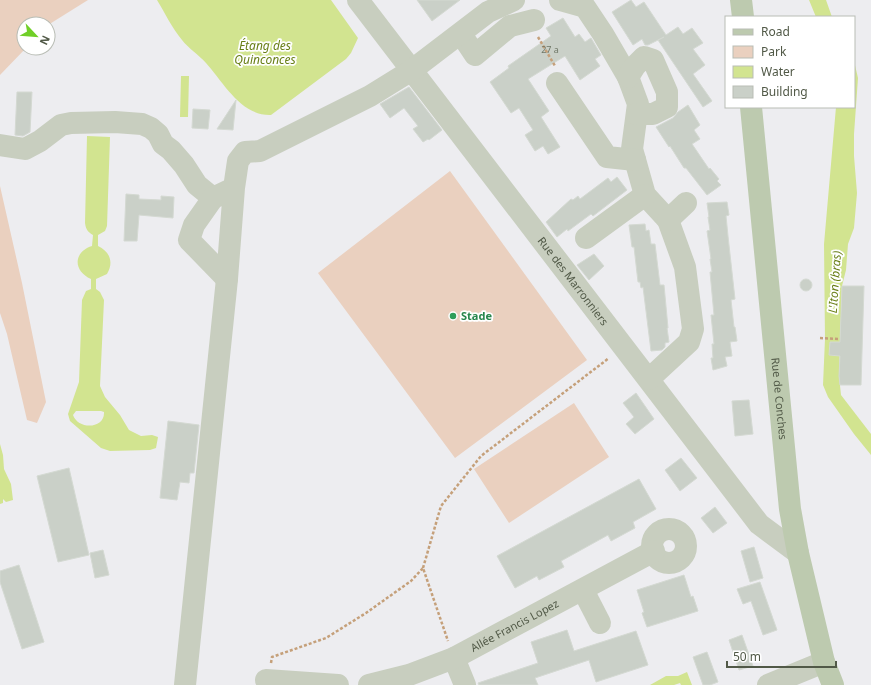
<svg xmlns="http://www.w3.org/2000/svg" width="871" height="685" font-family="'Noto Sans',sans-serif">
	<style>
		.green { fill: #ead0bf }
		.water { fill: #d2e490; fill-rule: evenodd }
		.building { fill: #cad0c8; stroke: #d4d9d2 }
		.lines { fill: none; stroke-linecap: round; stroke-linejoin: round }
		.path { stroke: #c5a07a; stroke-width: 2.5; stroke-dasharray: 3 2; stroke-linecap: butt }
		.minor { stroke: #c8cebf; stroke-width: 22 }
		.major { stroke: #bdcaaf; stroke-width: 22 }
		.leisure-dot { fill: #2e9e5b; stroke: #fff; stroke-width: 1.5 }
		.labels { text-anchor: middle; stroke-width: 3.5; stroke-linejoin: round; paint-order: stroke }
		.number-label { font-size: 9px; fill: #6f7767 }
		.street-label { font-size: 11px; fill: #515947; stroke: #fff }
		.leisure-label { font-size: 11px; font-weight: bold; fill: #27864d; stroke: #fff; text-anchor: start }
		.water-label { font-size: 12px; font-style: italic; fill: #697f17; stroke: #fff }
	</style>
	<rect width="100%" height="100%" fill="#ededf0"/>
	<path class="green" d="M0 0H88L48 25V24H24V48H26L0 75Z
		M450 171 587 360 455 458 318 273Z
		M0 186 22 283 46 402 37 423 27 420 7 334 0 313Z
		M574 403 609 457 509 523 474 469Z"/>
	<path class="water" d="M157 0H331L358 38 351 53 346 59 271 115C241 116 224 83 206 63 199 55 188 48 182 40 172 28 165 13 157 0Z
		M809 0H826L832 17H816Z
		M854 61 858 78 854 134V156L857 193 854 228 848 244 846 270 842 286 839 376 841 395 871 434V455L854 434 828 397 823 385 825 339 824 244 836 107H854Z
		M181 76H189L188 117H180Z
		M87 136 110 137 107 226 105 231 98 235V246C110 252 114 262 107 274L96 279V289L100 292 104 300 100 386 105 397 120 415 129 430 141 436 152 435 158 437 156 448 150 450 110 451 101 448 70 421 68 414 79 382 82 300 86 291 91 289V279C73 271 73 252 92 246L93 235C88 232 86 230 85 223ZM76 411H101L104 412C105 429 78 430 73 415Z
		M0 444 3 455 4 469 11 484 13 500 6 502 3 499V503L0 504Z
		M687 672 692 685H681L680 683 674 685H650L666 676H678Z"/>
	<path class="building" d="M417 0H460L432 21Z
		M631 0 636 7 644 2 666 35 678 27 683 34 692 28 703 43 693 49 705 65 693 74 712 101 703 107 658 40 664 37 648 45H645L642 39 633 45 612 12Z
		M563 18 575 37 579 34 585 42 591 38 601 55 595 59 600 66 580 80 565 56 528 79 549 111 541 117 560 147 548 154 543 146 535 151 525 135 533 130 519 108 511 113 490 82 509 68 508 66 551 36 546 28Z
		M409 87 442 130 429 140 428 139 423 142 413 129 418 126 404 108 390 118 380 104Z
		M17 92H32L30 132 23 136 15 135Z
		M236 100 233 130 217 129Z
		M688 105 700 125 694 130 700 139 692 144 709 169 710 168 719 179 717 181 721 185 707 195 686 168H684L670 146 669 147 656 127 673 118 678 112Z
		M193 109 210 110 208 129 192 128Z
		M617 177 627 190 593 216 591 214 568 231 567 229 557 237 546 222 571 199 573 200 578 196 580 199 608 178 611 182Z
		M126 194 139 195V199L161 200V196L174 197 173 218 139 215 137 241H124Z
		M727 202 729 215 726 216 728 236 735 299 731 300 734 327H735L737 341 730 342 732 356 725 357 727 366 713 370 711 358H713L712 344H714L711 315H714L710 272H712L710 259H711L707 231 710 230 708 217H709L707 203Z
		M645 224 646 231 649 230 651 244H655L660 285H664L668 328H667L669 342 665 343V347L662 350 651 351 643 287 641 288 640 282H638L634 247H632L629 225Z
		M594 254 604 266 589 280 577 265Z
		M800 285a6 6 0 1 1 12 0a6 6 0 1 1-12 0Z
		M842 286H864L861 385H840L839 376 840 356 829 355 830 342H840Z
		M636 393 654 419 635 434 626 424 634 417 623 403Z
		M749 400 753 434 735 436 732 401Z
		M168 421 199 425 194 473H190L189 483 180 482 177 500 160 498Z
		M681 458 697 478 680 491 665 470Z
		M69 468 89 555 58 562 37 476Z
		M639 479 656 509 633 522 635 528 611 541 608 535 561 561 564 567 539 580 537 576 515 588 497 556Z
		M715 507 727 523 713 533 701 518Z
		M754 547 763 578 750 582 741 551Z
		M103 550 109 575 95 578 90 553Z
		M19 565 44 642 22 649 0 582V571Z
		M684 575 691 597 693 596 698 611 647 627 642 613 644 612 637 590Z
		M760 582 777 630 763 635 751 601 743 604 737 589Z
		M567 630 574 651 636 631 648 665 596 682 589 660 535 678 538 685H479L478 683 538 663 531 642Z
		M742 635 753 666 739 670 729 640Z
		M707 652 718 682 710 685H703L693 657Z"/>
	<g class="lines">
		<path class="path" d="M538 37 555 66
			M820 338 840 339
			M423 568 441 506 481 456 609 358
			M271 663 272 657 326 638 366 613 411 581 423 568 448 641"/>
		<g class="minor">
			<path id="s1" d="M358 0 759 524 798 553"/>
			<path d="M560 0 585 7 603 34 628 77 638 104 632 149 645 195 668 220 685 267 693 329 689 342 649 379"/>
			<path d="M461 34 475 55 510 26 534 20"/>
			<path d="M628 77 635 66 644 57 653 60 667 92V107L653 114H637"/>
			<path d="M557 83 607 157 635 160"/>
			<path d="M0 145 25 149 40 141 61 125 71 123 115 122 142 124 151 128 158 134 163 144 171 150 184 165 197 185 213 198"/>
			<path d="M234 188 213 198 194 225 189 240 227 279 234 188 238 161 245 152 260 151 370 96 412 70 488 12 514 0"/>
			<path d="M668 220 686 203"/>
			<path d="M586 238 645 195"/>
			<circle cx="669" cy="546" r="17"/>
			<path d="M583 590 600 623"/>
			<path d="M454 658 465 685"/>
			<path d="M266 680 338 685"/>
			<path d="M185 685 227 279"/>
			<path id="s2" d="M369 685 409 675 454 658 654 551"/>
			<path d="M768 685 824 662"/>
		</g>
		<g class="major">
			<path d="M741 0 743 17"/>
			<path id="s3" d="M751 107 790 509 798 553 824 662 833 685"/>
		</g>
	</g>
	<circle class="leisure-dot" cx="453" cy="316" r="4"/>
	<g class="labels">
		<g class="number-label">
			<text x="550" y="53">27 a</text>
		</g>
		<g class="street-label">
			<text dy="4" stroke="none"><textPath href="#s1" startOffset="354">Rue des Marronniers</textPath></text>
			<text dy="4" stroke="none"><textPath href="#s3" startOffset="293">Rue de Conches</textPath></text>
			<text dy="4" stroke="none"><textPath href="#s2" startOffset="158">Allée Francis Lopez</textPath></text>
		</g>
		<g class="leisure-label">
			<text x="461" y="320">Stade</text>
		</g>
		<g class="water-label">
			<text x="265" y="50">Étang des<tspan x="265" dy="14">Quinconces</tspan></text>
			<text transform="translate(835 282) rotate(-86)" y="4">L'Iton (bras)</text>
		</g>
	</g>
	<rect x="725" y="16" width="130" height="92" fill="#ffffff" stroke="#b9bdb5"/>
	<rect x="733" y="29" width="20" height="6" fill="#bdcaaf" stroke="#b9bdb5"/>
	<text x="761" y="36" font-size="12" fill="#515947">Road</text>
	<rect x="733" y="46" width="20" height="12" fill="#ead0bf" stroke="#b9bdb5"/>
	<text x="761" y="56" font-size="12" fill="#515947">Park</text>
	<rect x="733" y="66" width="20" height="12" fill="#d2e490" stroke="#b9bdb5"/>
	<text x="761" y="76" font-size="12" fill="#515947">Water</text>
	<rect x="733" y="86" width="20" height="12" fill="#cad0c8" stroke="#b9bdb5"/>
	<text x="761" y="96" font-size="12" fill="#515947">Building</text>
	<g transform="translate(36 36) rotate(116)"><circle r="19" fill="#ffffff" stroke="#b9bdb5"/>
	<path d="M0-3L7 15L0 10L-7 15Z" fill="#71cf28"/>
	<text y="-6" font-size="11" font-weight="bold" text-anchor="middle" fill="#515947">N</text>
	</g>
	<path d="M727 661v6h109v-6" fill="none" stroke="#515947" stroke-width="2"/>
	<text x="733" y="661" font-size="12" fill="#515947" stroke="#ffffff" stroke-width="3" paint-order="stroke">50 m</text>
</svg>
